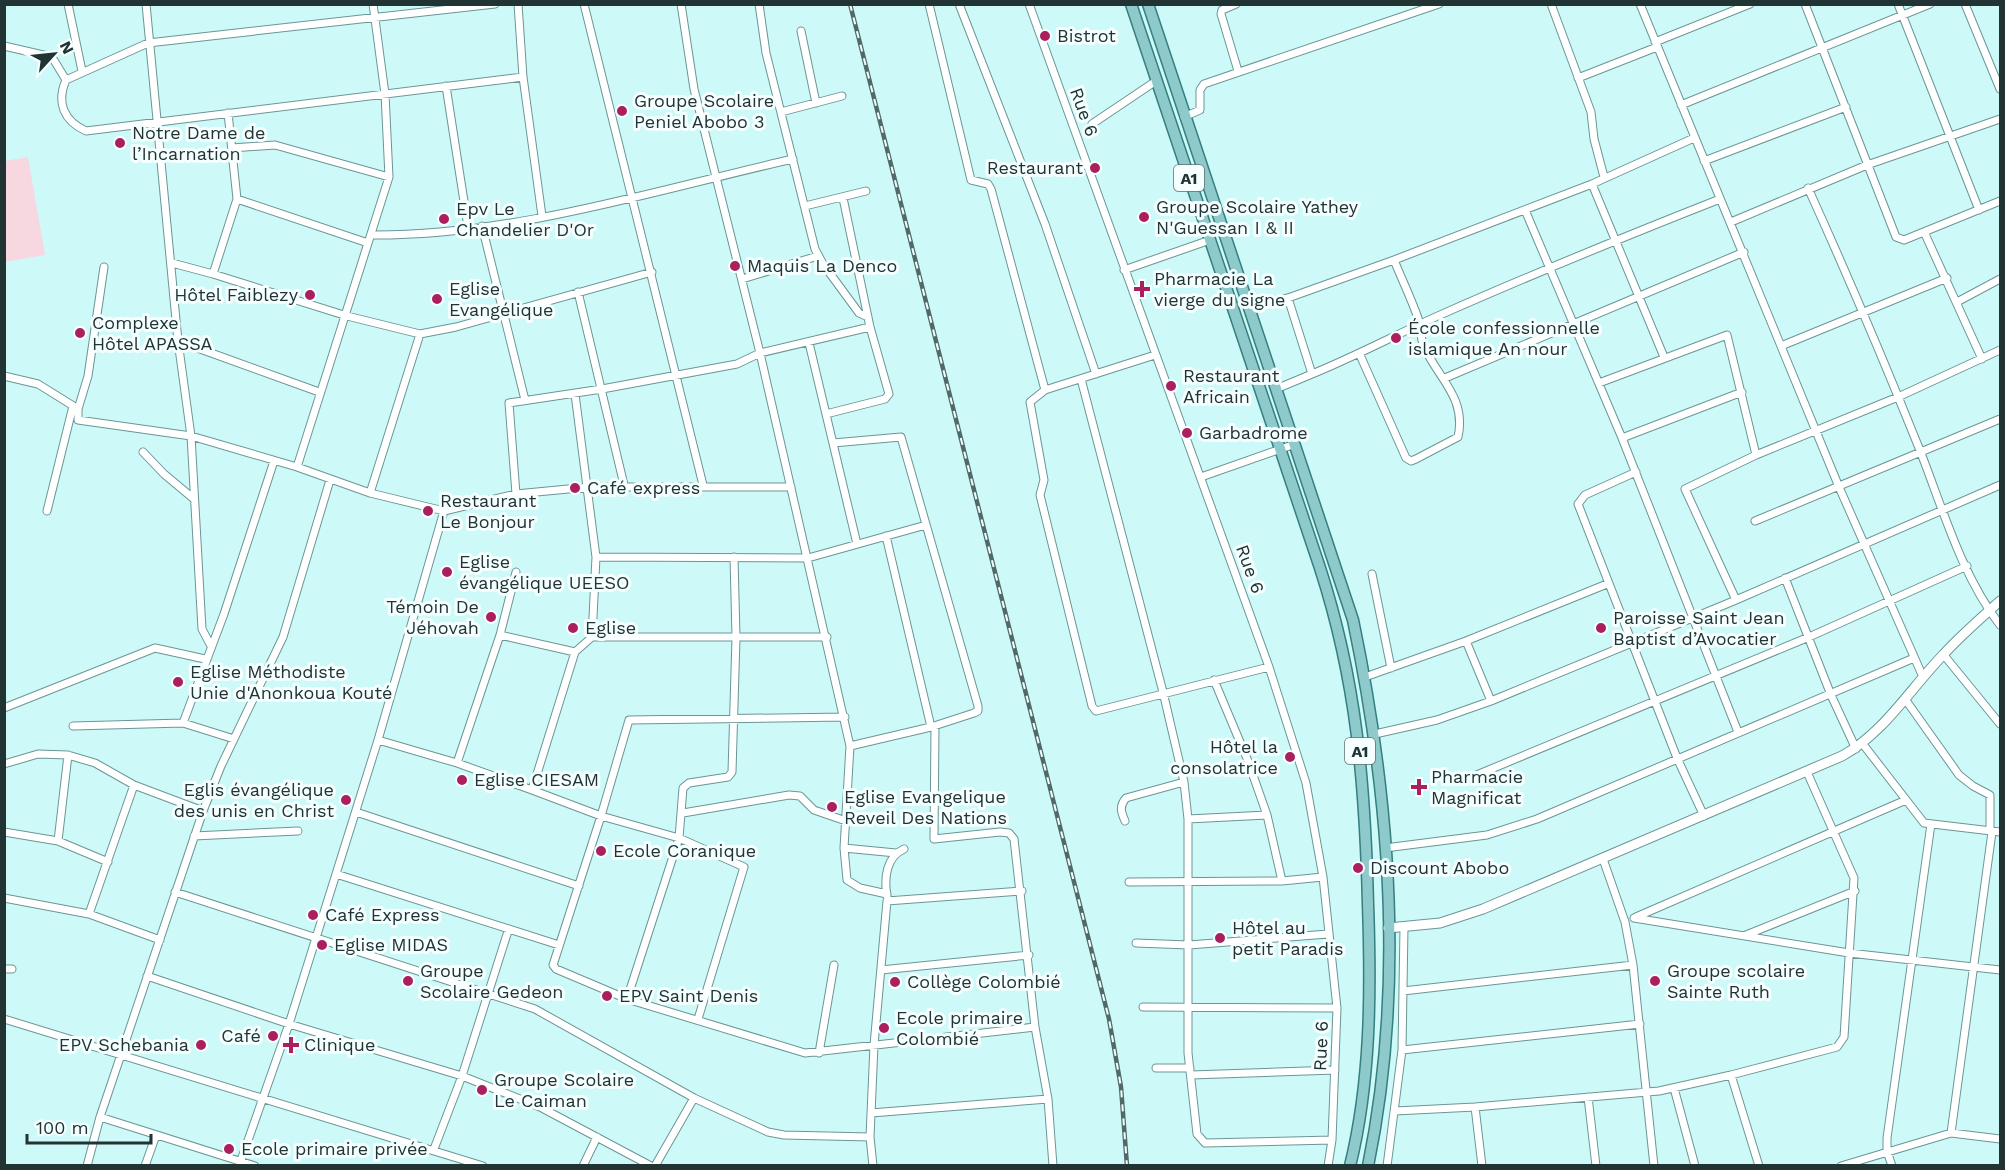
<svg xmlns="http://www.w3.org/2000/svg" width="2005" height="1170" font-family="'Work Sans',sans-serif">
	<style>
		.green { fill: #f7d8e1 }
		.lines { fill: none; stroke-linecap: round; stroke-linejoin: round }
		.minor-casing { stroke: #6c9595; stroke-width: 9 }
		.tertiary-casing { stroke: #6c9595; stroke-width: 11 }
		.primary-casing { stroke: #367e7f; stroke-width: 13 }
		.minor { stroke: #fff; stroke-width: 7 }
		.tertiary { stroke: #fff; stroke-width: 9 }
		.primary { stroke: #8ecacb; stroke-width: 10 }
		.rail-casing { stroke: #506969; stroke-width: 4.5 }
		.rail { stroke: #f6ffff; stroke-width: 2; stroke-dasharray: 7; stroke-linecap: butt }
		.poi-dot { fill: #ab1f5f; stroke: #f6ffff; stroke-width: 2 }
		.labels { text-anchor: middle; stroke-width: 6; stroke-linejoin: round; paint-order: stroke }
		.shield { fill: #f6ffff; stroke: #617070; stroke-width: 1.5 }
		.shield-label { font-size: 16px; font-weight: bold; fill: #213333 }
		.poi-label { font-size: 18px; fill: #213333; stroke: #f6ffff; text-anchor: start }
		.street-label { font-size: 18px; fill: #213333; stroke: #f6ffff }
	</style>
	<rect width="100%" height="100%" fill="#cdfaf9"/>
	<path class="green" d="M28 157 45 255 5 262V161Z"/>
	<g class="lines">
		<g class="minor-casing">
			<path id="minor" d="M68 4 82 71
				M146 4 178 341 191 436 202 629 211 646
				M495 4 148 43 66 80C56 103 64 121 86 131L523 77
				M518 4 523 77 542 216
				M584 4 703 485
				M681 4 694 89 760 353 850 746 844 848 847 880 860 888 887 894
				M759 4 766 53 815 249 823 264 859 313 868 317
				M929 4 971 180 988 184 991 189 1045 390
				M959 4 1045 224 1096 374
				M1029 4 1269 667 1306 783 1323 877 1337 1008 1332 1140 1328 1166
				M1236 4 1222 10 1221 14 1238 71
				M1551 4 1591 112 1594 139 1604 177
				M1640 4 1839 487 1923 677
				M1805 4 1896 237 1904 240 2000 201
				M1898 4 1979 210
				M1965 4 2000 89
				M801 31 816 103
				M1655 42 1750 4
				M4 46 52 57 66 80
				M1578 78 1657 47
				M446 86 468 227
				M1681 105 1930 4
				M781 112 842 96
				M1184 117 1200 110V90L1204 84 1439 4
				M1092 124 1156 81
				M232 148 275 145 389 177
				M1704 161 1846 107
				M1592 184 1664 357
				M1808 188C1847 274 1884 361 1919 448 1942 506 1961 575 2000 625
				M237 199 368 243
				M805 206 866 191
				M1525 210 1622 438 1738 732
				M1731 222 1867 165 2000 119
				M482 226 525 400
				M1925 234 1982 359
				M371 235C513 236 656 190 793 159
				M172 263 213 274 347 316 420 334 370 493
				M104 267 88 376 78 409V420L191 436 297 467 370 493 444 511 516 494 589 487H791
				M1124 270 1210 240
				M213 274 237 199 228 113
				M742 279 818 256
				M578 292 624 485
				M1957 302 2000 279
				M1248 306 1288 298 1394 260 1592 184 1694 138
				M420 334 456 327 652 272
				M178 341 319 392
				M809 343 857 544
				M1781 346 1947 278
				M1155 355 1045 390 1030 402 1044 480 1040 495 1092 706 1096 711 1269 667
				M1360 355 1406 458 1411 461 1416 459 1458 437C1467 396 1436 377 1423 344 1420 336 1422 328 1419 321 1412 300 1402 280 1394 260
				M1312 374C1356 356 1397 334 1440 315 1533 274 1626 236 1720 199
				M4 376 38 384 75 407
				M1445 378 1744 252
				M1081 379 1163 692 1184 782 1188 819V1053L1197 1134 1205 1143 1332 1140
				M1599 383 1727 335 1756 455
				M1276 389 1312 374 1288 298
				M575 394 596 557 592 637
				M826 414 885 399 889 394 870 327
				M1622 438 1742 392
				M833 443 901 437 978 706V711L974 713 931 727 886 536
				M143 452 164 474 194 499
				M297 467 389 177 385 94 373 4
				M1636 472 1585 495 1578 504 1677 758 1704 816
				M1201 477 1295 444
				M516 494 509 403 602 389 737 364 760 353 870 327 843 198
				M47 511 73 406
				M1755 521 2000 419
				M596 557 808 558 926 525
				M1372 574 1391 668
				M1785 578 1831 695 1856 749
				M1736 600 1685 489 1756 455 1898 397 2000 350
				M500 635 575 652
				M1466 641 1491 701
				M1943 654 2000 724
				M1365 677 1466 641 1607 584
				M1214 680 1248 761 1267 815
				M1905 699 1959 775 1973 786 1990 795V831
				M4 708 155 648 205 659
				M845 717 629 720 601 816 553 965 556 969 627 999 805 1053 1035 1027
				M73 726 183 723
				M935 726 934 839 1000 832 1009 833 1014 839 1035 1027 1048 1099 1053 1166
				M1375 734 1437 720 1491 701 1736 600 2000 485
				M234 739 183 723 224 614 274 461
				M378 740 457 763 532 790
				M1862 743 1924 823 2000 832
				M850 746 931 727
				M457 763 500 635 516 572
				M4 764 38 754 68 755 95 763 134 785 203 811
				M1467 779 1809 637 1967 566
				M356 812 579 886
				M683 813 789 795 800 796 814 810 846 821
				M1188 819 1267 815 1282 881
				M1125 821C1121 812 1119 806 1126 798L1184 782
				M4 832 58 841 108 862
				M194 836 298 831
				M58 841 68 755
				M844 848 896 853
				M1385 848 1487 835 1537 819 1914 658
				M1603 859 1625 922 1633 965 1654 1166
				M336 874 559 945
				M1129 882 1282 881 1323 877
				M175 892 535 1009 694 1098 768 1132 784 1135 870 1137
				M887 896C884 878 886 857 904 849
				M4 898 89 914 160 940
				M89 914 134 785
				M1636 917 1906 800
				M1634 918 1849 953 2000 970
				M1746 935 1855 891
				M1136 943 1189 945 1328 934
				M4 969H12
				M881 970 1029 955
				M147 976 289 1024 462 1076 540 1107 651 1166
				M1403 991 1633 965
				M627 999 679 838 683 788 689 783 728 777 732 772 736 638 734 557
				M1143 1007 1337 1008
				M4 1019 483 1166
				M698 1019 744 867 679 838 601 816 532 790 575 652 592 637H827
				M1402 1050 1640 1024
				M819 1053 834 965
				M1156 1068H1190
				M1191 1075 1335 1070
				M1731 1075 1759 1166
				M1674 1088 1695 1166
				M1588 1097 1596 1166
				M1475 1107 1482 1166
				M1395 1111 1475 1107 1659 1091 1731 1075 1837 1047 1844 1037 1854 878 1807 772
				M871 1113 1048 1099
				M100 1117 255 1166
				M1951 1133 1992 832
				M434 1149 462 1076 508 931
				M87 1166 100 1117 203 811 221 766 283 637 330 480
				M145 1166 156 1135
				M239 1166 289 1024 378 740 444 511
				M583 1166 597 1137
				M655 1166 694 1098
				M873 1166 870 1137 874 1045 887 901 1022 891
				M1387 1166 1402 1050 1404 927
				M1841 1166 1951 1133 2000 1139
				M1892 1166 1887 1151V1138L1931 824"/>
		</g>
		<g class="tertiary-casing">
			<path id="tertiary" d="M1388 928 1440 923 1483 909 1842 756C1884 733 1910 689 1943 655 1960 636 1981 618 2000 601"/>
		</g>
		<g class="primary-casing">
			<path id="primary" d="M1131 4 1320 568C1357 682 1365 785 1368 904 1371 990 1371 1081 1350 1166
				M1148 4 1353 620C1390 797 1405 987 1368 1166"/>
		</g>
		<use href="#minor" class="minor"/>
		<use href="#tertiary" class="tertiary"/>
		<use href="#primary" class="primary"/>
		<g class="rail-casing">
			<path id="rail" d="M850 4 1109 1019 1121 1087 1127 1166"/>
		</g>
		<use href="#rail" class="rail"/>
	</g>
	<g class="poi-dot">
		<circle cx="1045" cy="36" r="6"/>
		<circle cx="622" cy="111" r="6"/>
		<circle cx="120" cy="143" r="6"/>
		<circle cx="1095" cy="168" r="6"/>
		<circle cx="1144" cy="217" r="6"/>
		<circle cx="444" cy="219" r="6"/>
		<circle cx="735" cy="266" r="6"/>
		<path d="M1139 280h6v6h6v6h-6v6h-6v-6h-6v-6h6z"/>
		<circle cx="310" cy="295" r="6"/>
		<circle cx="437" cy="299" r="6"/>
		<circle cx="80" cy="333" r="6"/>
		<circle cx="1396" cy="338" r="6"/>
		<circle cx="1171" cy="386" r="6"/>
		<circle cx="1187" cy="433" r="6"/>
		<circle cx="575" cy="488" r="6"/>
		<circle cx="428" cy="511" r="6"/>
		<circle cx="447" cy="572" r="6"/>
		<circle cx="491" cy="617" r="6"/>
		<circle cx="573" cy="628" r="6"/>
		<circle cx="1601" cy="628" r="6"/>
		<circle cx="178" cy="682" r="6"/>
		<circle cx="1290" cy="757" r="6"/>
		<circle cx="462" cy="780" r="6"/>
		<path d="M1416 778h6v6h6v6h-6v6h-6v-6h-6v-6h6z"/>
		<circle cx="346" cy="800" r="6"/>
		<circle cx="832" cy="807" r="6"/>
		<circle cx="601" cy="851" r="6"/>
		<circle cx="1358" cy="868" r="6"/>
		<circle cx="313" cy="915" r="6"/>
		<circle cx="1220" cy="938" r="6"/>
		<circle cx="322" cy="945" r="6"/>
		<circle cx="408" cy="981" r="6"/>
		<circle cx="1655" cy="981" r="6"/>
		<circle cx="895" cy="982" r="6"/>
		<circle cx="607" cy="996" r="6"/>
		<circle cx="884" cy="1028" r="6"/>
		<circle cx="273" cy="1036" r="6"/>
		<circle cx="201" cy="1045" r="6"/>
		<path d="M288 1036h6v6h6v6h-6v6h-6v-6h-6v-6h6z"/>
		<circle cx="482" cy="1090" r="6"/>
		<circle cx="229" cy="1149" r="6"/>
	</g>
	<g class="labels">
		<g class="shield">
			<rect x="1174" y="165" width="30" height="26" rx="4.5"/>
			<rect x="1345" y="738" width="30" height="26" rx="4.5"/>
		</g>
		<g class="shield-label">
			<text x="1189" y="184">A1</text>
			<text x="1360" y="757">A1</text>
		</g>
		<g class="poi-label">
			<text x="1057" y="42">Bistrot</text>
			<text x="634" y="107">Groupe Scolaire<tspan x="634" dy="21">Peniel Abobo 3</tspan></text>
			<text x="132" y="139">Notre Dame de<tspan x="132" dy="21">l’Incarnation</tspan></text>
			<text x="1083" y="174" text-anchor="end">Restaurant</text>
			<text x="1156" y="213">Groupe Scolaire Yathey<tspan x="1156" dy="21">N'Guessan I &amp; II</tspan></text>
			<text x="456" y="215">Epv Le<tspan x="456" dy="21">Chandelier D'Or</tspan></text>
			<text x="747" y="272">Maquis La Denco</text>
			<text x="1154" y="285">Pharmacie La<tspan x="1154" dy="21">vierge du signe</tspan></text>
			<text x="449" y="295">Eglise<tspan x="449" dy="21">Evangélique</tspan></text>
			<text x="298" y="301" text-anchor="end">Hôtel Faiblezy</text>
			<text x="92" y="329">Complexe<tspan x="92" dy="21">Hôtel APASSA</tspan></text>
			<text x="1408" y="334">École confessionnelle<tspan x="1408" dy="21">islamique An nour</tspan></text>
			<text x="1183" y="382">Restaurant<tspan x="1183" dy="21">Africain</tspan></text>
			<text x="1199" y="439">Garbadrome</text>
			<text x="587" y="494">Café express</text>
			<text x="440" y="507">Restaurant<tspan x="440" dy="21">Le Bonjour</tspan></text>
			<text x="459" y="568">Eglise<tspan x="459" dy="21">évangélique UEESO</tspan></text>
			<text x="479" y="613" text-anchor="end">Témoin De<tspan x="479" dy="21">Jéhovah</tspan></text>
			<text x="1613" y="624">Paroisse Saint Jean<tspan x="1613" dy="21">Baptist d’Avocatier</tspan></text>
			<text x="585" y="634">Eglise</text>
			<text x="190" y="678">Eglise Méthodiste<tspan x="190" dy="21">Unie d'Anonkoua Kouté</tspan></text>
			<text x="1278" y="753" text-anchor="end">Hôtel la<tspan x="1278" dy="21">consolatrice</tspan></text>
			<text x="1431" y="783">Pharmacie<tspan x="1431" dy="21">Magnificat</tspan></text>
			<text x="474" y="786">Eglise CIESAM</text>
			<text x="334" y="796" text-anchor="end">Eglis évangélique<tspan x="334" dy="21">des unis en Christ</tspan></text>
			<text x="844" y="803">Eglise Evangelique<tspan x="844" dy="21">Reveil Des Nations</tspan></text>
			<text x="613" y="857">Ecole Coranique</text>
			<text x="1370" y="874">Discount Abobo</text>
			<text x="325" y="921">Café Express</text>
			<text x="1232" y="934">Hôtel au<tspan x="1232" dy="21">petit Paradis</tspan></text>
			<text x="334" y="951">Eglise MIDAS</text>
			<text x="420" y="977">Groupe<tspan x="420" dy="21">Scolaire Gedeon</tspan></text>
			<text x="1667" y="977">Groupe scolaire<tspan x="1667" dy="21">Sainte Ruth</tspan></text>
			<text x="907" y="988">Collège Colombié</text>
			<text x="619" y="1002">EPV Saint Denis</text>
			<text x="896" y="1024">Ecole primaire<tspan x="896" dy="21">Colombié</tspan></text>
			<text x="261" y="1042" text-anchor="end">Café</text>
			<text x="189" y="1051" text-anchor="end">EPV Schebania</text>
			<text x="304" y="1051">Clinique</text>
			<text x="494" y="1086">Groupe Scolaire<tspan x="494" dy="21">Le Caiman</tspan></text>
			<text x="241" y="1155">Ecole primaire privée</text>
		</g>
		<g class="street-label">
			<text transform="translate(1084 112) rotate(70)" y="6">Rue 6</text>
			<text transform="translate(1250 569) rotate(70)" y="6">Rue 6</text>
			<text transform="translate(1321 1046) rotate(-88)" y="6">Rue 6</text>
		</g>
	</g>
	<rect width="2005" height="1170" fill="none" stroke="#213333" stroke-width="12"/>
	<g transform="translate(54 54) rotate(63)" stroke="#f6ffff" stroke-width="4.5" paint-order="stroke">
	<path d="M0-4.5L10 22L0 15L-10 22Z" fill="#213333"/>
	<text y="-9" font-size="16" font-weight="bold" text-anchor="middle" fill="#213333">N</text>
	</g>
	<path d="M27 1134v9h124v-9" fill="none" stroke="#213333" stroke-width="3"/>
	<text x="36" y="1134" font-size="18" fill="#213333" stroke="#f6ffff" stroke-width="4.5" paint-order="stroke">100 m</text>
</svg>
